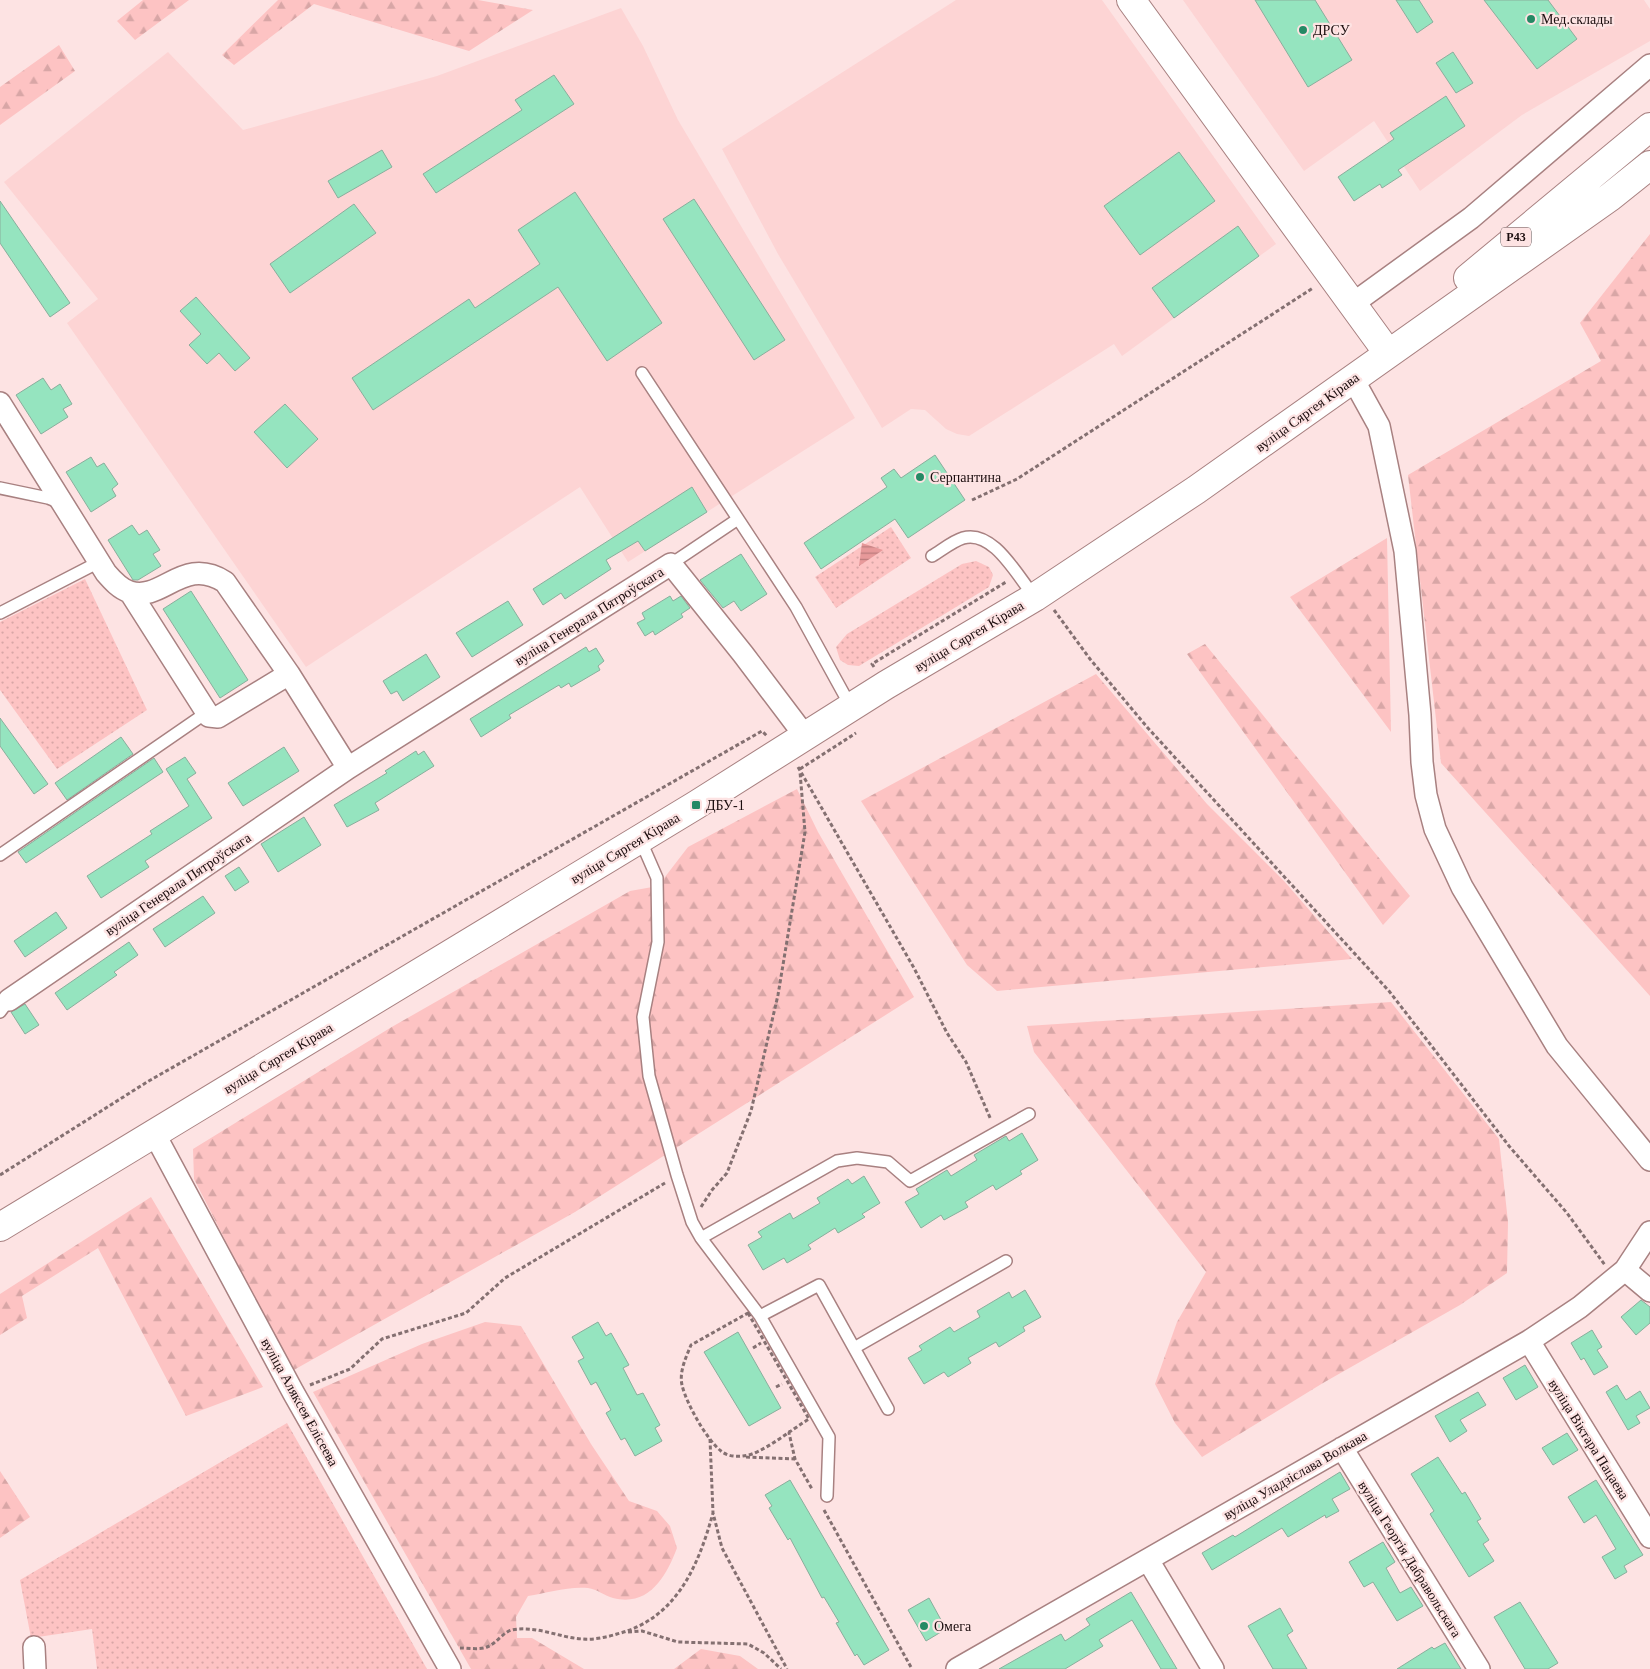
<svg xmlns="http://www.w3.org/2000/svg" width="1650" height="1669" font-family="'Times New Roman',serif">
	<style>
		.built { fill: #fdd4d4 }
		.green { fill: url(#green-dots) }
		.forest { fill: url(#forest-firs) }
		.water { fill: url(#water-rules) }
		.building { fill: #95e4bf; stroke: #89ae9c }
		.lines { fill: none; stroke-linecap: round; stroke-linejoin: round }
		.lane-casing { stroke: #a88181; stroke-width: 14 }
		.street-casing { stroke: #a88181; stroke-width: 24 }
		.secondary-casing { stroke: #a88181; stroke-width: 30 }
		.primary-casing { stroke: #a88181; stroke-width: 30 }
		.path { stroke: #847071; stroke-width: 3; stroke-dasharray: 4 2.5; stroke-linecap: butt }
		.lane { stroke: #fff; stroke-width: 11 }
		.street { stroke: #fff; stroke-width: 21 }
		.secondary { stroke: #fff; stroke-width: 28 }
		.primary { stroke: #fff; stroke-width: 28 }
		.poi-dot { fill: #258964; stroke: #fde3e3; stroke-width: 2 }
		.labels { text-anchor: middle; stroke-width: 4.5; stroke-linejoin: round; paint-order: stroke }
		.shield { fill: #fde3e3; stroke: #5f4d4e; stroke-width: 1 }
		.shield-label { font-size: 12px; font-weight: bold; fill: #1b0d0e }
		.poi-label { font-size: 14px; fill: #1b0d0e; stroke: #fde3e3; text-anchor: start }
		.street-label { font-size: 14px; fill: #1b0d0e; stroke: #fde3e3 }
	</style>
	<defs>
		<pattern id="green-dots" width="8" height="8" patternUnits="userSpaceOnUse" patternTransform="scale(1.25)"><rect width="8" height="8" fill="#fdc3c3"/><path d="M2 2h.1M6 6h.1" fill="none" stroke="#d8a6a6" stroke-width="1.8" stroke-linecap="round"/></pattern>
		<pattern id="forest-firs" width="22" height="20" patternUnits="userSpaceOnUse" patternTransform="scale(1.25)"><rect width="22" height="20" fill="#fdc3c3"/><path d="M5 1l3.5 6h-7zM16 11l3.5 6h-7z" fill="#d8a6a6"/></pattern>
		<pattern id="water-rules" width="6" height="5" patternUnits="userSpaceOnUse" patternTransform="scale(1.25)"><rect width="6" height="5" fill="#e7999a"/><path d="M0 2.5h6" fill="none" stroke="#ba7b7c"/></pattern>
	</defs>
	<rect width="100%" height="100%" fill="#fde3e3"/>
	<path class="built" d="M956 0H1102L1276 244 1122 356 1114 344 969 436 957 434 946 429 925 410 911 409 882 428 778 254 722 149Z
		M1183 0H1644L1650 9V41L1522 115 1420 191 1374 121 1304 171Z
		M621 8 643 46 678 120 855 418 628 562 580 487 306 667 67 323 98 299 4 182 168 52 243 130 437 76Z"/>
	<path class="green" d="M891 527 911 558 836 608 815 577Z
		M976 561 989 567 993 575 989 587 859 666 848 665 840 660 836 647 847 634 962 564Z
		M85 579 147 710 57 769 0 690V622Z
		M287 1423 427 1669H97L92 1629 31 1638 20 1580Z"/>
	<path class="forest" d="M143 0H189L135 40 117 21Z
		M278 0H478L533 10 469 51 314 4 234 65 222 55Z
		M59 45 75 71 0 125V87Z
		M1650 234V996L1441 763 1408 475 1601 361 1580 323Z
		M1387 538 1391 732 1290 597Z
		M1205 644 1410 896 1383 925 1187 654Z
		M1096 674 1207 804 1284 881 1352 959 997 991 967 965 861 801Z
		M797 789 818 832 914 997 575 1212 292 1371 194 1179 193 1149 390 1028 630 891 658 886 688 847Z
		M1391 1002 1499 1139 1508 1222 1507 1273 1460 1305 1323 1383 1202 1457 1175 1423 1155 1384 1177 1322 1206 1272 1034 1052 1027 1026Z
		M151 1197 263 1387 186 1416 98 1248 22 1296 27 1318 0 1335V1294Z
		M485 1322 521 1326 591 1444 629 1501 657 1511 670 1526 677 1548C666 1577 649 1607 613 1598 605 1596 597 1589 588 1588 569 1586 546 1593 528 1596L516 1617 517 1638H532L584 1669H471L313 1392 422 1344Z
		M0 1471 30 1517 0 1538Z
		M701 1649 740 1656 758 1669H674Z"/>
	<path class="water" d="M862 543 883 550 859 566Z"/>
	<path class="building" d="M1255 0H1315L1352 60 1308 87Z
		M1396 0H1419L1433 22 1417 33Z
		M1484 0H1548L1577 39 1537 69Z
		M1453 52 1473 83 1456 93 1436 63Z
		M554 75 574 104 436 193 423 174 522 110 515 100Z
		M1446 96 1465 126 1398 170 1402 175 1382 188 1380 184 1354 201 1338 177 1394 139 1390 133Z
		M382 150 392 167 338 198 328 181Z
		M1179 152 1215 201 1140 255 1104 206Z
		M575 192 662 323 607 361 558 287 373 410 352 378 469 299 475 308 540 264 518 230Z
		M694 199 785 340 754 360 663 219Z
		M0 201 70 303 50 317 0 243Z
		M354 204 376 233 290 293 270 264Z
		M1238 226 1259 256 1174 318 1152 288Z
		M196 297 250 358 235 371 219 353 207 364 189 345 201 334 180 311Z
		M43 378 51 390 60 384 72 404 63 409 68 417 41 434 16 395Z
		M285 404 318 439 287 468 254 432Z
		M935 455 965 500 908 538 895 519 821 569 804 543 887 487 881 478 894 469 901 478Z
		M91 457 97 467 104 463 118 484 112 489 116 496 91 512 66 472Z
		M692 487 707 512 645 551 638 541 606 560 611 569 565 599 561 593 543 605 533 589Z
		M132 525 139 535 147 530 160 550 153 554 161 566 138 580H133L108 540Z
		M741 554 767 594 741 611 734 601 723 608 700 580Z
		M191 591 248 680 220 698 163 609Z
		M670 596 673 601 681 596 690 608 681 614 683 617 655 635 653 631 645 636 637 623 645 619 642 613Z
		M508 601 523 625 472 657 456 633Z
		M586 647 589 652 596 648 604 661 598 666 600 670 571 687 569 683 561 688 559 685 509 715 511 718 481 737 470 719Z
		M426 654 440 677 403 701 397 691 391 694 383 681Z
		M0 718 48 784 34 794 0 746Z
		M121 737 133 754 67 800 55 783Z
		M284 747 299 771 243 806 228 783Z
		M416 751 418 755 424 751 434 766 375 803 379 810 347 827 334 805 387 773 385 771Z
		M185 757 196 773 187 779 212 818 145 861 149 867 101 898 87 876 152 834 150 831 189 806 166 769Z
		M154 758 163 772 26 863 18 852Z
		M304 817 321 845 278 872 261 844Z
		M239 867 249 882 235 891 225 876Z
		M203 896 215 913 165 947 153 929Z
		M56 912 67 928 25 957 14 941Z
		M129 942 138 955 114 972 117 975 67 1010 55 993Z
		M25 1004 39 1025 25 1034 11 1012Z
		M1022 1133 1038 1160 1020 1171 1022 1174 996 1190 993 1185 965 1202 968 1207 944 1220 941 1215 921 1228 905 1202 919 1194 916 1189 947 1170 951 1176 977 1160 974 1155 1006 1136 1009 1141Z
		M864 1176 880 1203 862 1214 865 1217 838 1233 835 1228 808 1245 811 1249 787 1263 784 1258 763 1270 748 1245 762 1237 758 1232 790 1213 793 1219 820 1203 817 1198 848 1179 852 1184Z
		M1025 1290 1041 1317 1023 1327 1025 1331 999 1347 996 1342 968 1358 971 1363 948 1377 944 1372 924 1384 908 1358 922 1350 919 1346 950 1327 954 1332 980 1317 977 1311 1009 1292 1012 1298Z
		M1641 1300 1650 1307V1323L1636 1335 1621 1317Z
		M598 1322 606 1336 611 1333 629 1365 623 1368 637 1395 643 1393 660 1425 655 1428 662 1441 635 1456 625 1438 621 1440 606 1413 611 1410 596 1382 591 1385 578 1361 584 1358 572 1337Z
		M1592 1330 1602 1347 1597 1350 1608 1367 1594 1375 1584 1358 1581 1360 1571 1343Z
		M738 1332 781 1408 749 1426 704 1352Z
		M1525 1365 1538 1387 1516 1400 1503 1378Z
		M1617 1385 1626 1400 1640 1391 1650 1408 1636 1416 1640 1423 1628 1430 1606 1392Z
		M1478 1392 1486 1405 1460 1420 1467 1431 1450 1442 1435 1416Z
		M1567 1433 1578 1450 1553 1465 1542 1448Z
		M1438 1457 1462 1494 1465 1492 1481 1519 1477 1521 1489 1540 1483 1544 1494 1561 1469 1577 1430 1514 1434 1511 1411 1474Z
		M1340 1472 1350 1489 1332 1499 1339 1511 1326 1518 1325 1515 1288 1537 1282 1528 1212 1570 1202 1553 1233 1535 1235 1537Z
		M790 1480 889 1650 864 1665 857 1654 855 1656 836 1623 839 1622 824 1597 822 1598 790 1538 788 1540 769 1508 772 1506 765 1495Z
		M1596 1480 1643 1555 1624 1566 1627 1572 1615 1579 1602 1557 1616 1549 1596 1515 1584 1523 1568 1497Z
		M1383 1542 1395 1562 1386 1568 1400 1593 1411 1587 1423 1606 1397 1621 1373 1582 1364 1587 1349 1562Z
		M1131 1592 1177 1669H1161L1132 1620 1099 1640 1103 1646 1065 1669H999L1061 1634 1065 1641 1090 1625 1086 1619Z
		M929 1598 946 1629 926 1641 908 1610Z
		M1520 1602 1558 1663 1548 1669H1525L1494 1617Z
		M1280 1608 1293 1631 1287 1635 1307 1669H1273L1248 1626Z
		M1445 1643 1461 1669H1397L1432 1647 1434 1649Z"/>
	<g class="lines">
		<g class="lane-casing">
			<path id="lane" d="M642 373 796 607 851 707
				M0 488 48 498 58 502
				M932 556C942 550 953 541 963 538 994 529 1018 578 1035 597
				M671 564 738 519
				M0 613 99 562
				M640 839 657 878 658 942 643 1017 649 1076 677 1175 692 1222 701 1238 760 1316 829 1437 827 1496
				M0 855 206 713
				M0 1012 9 1000
				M701 1238 837 1161 857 1158 888 1162 910 1181 1029 1114
				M760 1316 819 1285 854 1348 1006 1261
				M854 1348 888 1409"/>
		</g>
		<g class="street-casing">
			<path id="street" d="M1351 305 1471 218 1650 65
				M1353 379 1379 426 1405 551 1420 715 1422 762 1426 795 1435 829 1462 887 1557 1046 1650 1160
				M0 403 106 573C112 580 120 589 130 592 163 602 183 555 225 582L289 674 348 768
				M130 592 209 716 218 717 289 674
				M9 1000 348 768 671 564 743 654 805 736
				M154 1133 293 1392 450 1669
				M1625 1270 1650 1291
				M1529 1341 1650 1537
				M1342 1448 1479 1669
				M1148 1560 1213 1669
				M34 1647 35 1669
				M957 1669 1529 1341 1580 1307 1625 1270 1650 1232"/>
		</g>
		<g class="secondary-casing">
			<path id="secondary" d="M1131 0 1388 353"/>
		</g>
		<g class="primary-casing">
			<path id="primary" d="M1468 278 1650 127
				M0 1227 696 805 886 685 1035 597 1196 490 1610 197 1650 165"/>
		</g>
		<path class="path" d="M972 500 1017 479 1313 288
			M1054 610 1090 659 1147 727 1389 991 1509 1146 1567 1213 1605 1265
			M874 667 872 664 1006 582
			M798 767 914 968 947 1033 966 1062 991 1120
			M800 769 856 733
			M0 1175 147 1082 762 731 767 736
			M701 1207 712 1190 727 1173 751 1111 778 995 805 832 800 772
			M748 1313 809 1419C792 1429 761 1455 743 1456 735 1457 727 1456 721 1451 707 1440 686 1403 682 1385 679 1372 686 1357 691 1345Z
			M753 1348 761 1343
			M310 1385 350 1369 382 1339 466 1313 505 1278 665 1183
			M776 1387 782 1384
			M790 1431 789 1433 795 1459 812 1489
			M710 1439 713 1513 722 1548 787 1669
			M746 1457 795 1459
			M824 1510 912 1669
			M628 1632 642 1631 678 1642 748 1644 764 1653 781 1669
			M460 1648C468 1648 480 1650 487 1647 496 1644 503 1632 512 1630 536 1625 560 1638 583 1639 594 1640 607 1637 617 1634 676 1619 698 1567 713 1513"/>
		<use href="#lane" class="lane"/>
		<use href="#street" class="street"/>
		<use href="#secondary" class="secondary"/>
		<use href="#primary" class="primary"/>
	</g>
	<g class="poi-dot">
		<circle cx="1531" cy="19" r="5"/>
		<circle cx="1303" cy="30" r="5"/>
		<circle cx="920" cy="477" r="5"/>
		<rect x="691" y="800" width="10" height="10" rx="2.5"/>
		<circle cx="924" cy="1626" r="5"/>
	</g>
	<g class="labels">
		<rect class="shield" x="1501" y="227.5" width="30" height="19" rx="4"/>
		<g class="shield-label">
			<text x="1516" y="241">Р43</text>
		</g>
		<g class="poi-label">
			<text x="1541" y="24">Мед.склады</text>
			<text x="1313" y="35">ДРСУ</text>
			<text x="930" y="482">Серпантина</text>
			<text x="706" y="810">ДБУ-1</text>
			<text x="934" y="1631">Омега</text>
		</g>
		<g class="street-label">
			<text transform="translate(1307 412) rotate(-36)" y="5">вуліца Сяргея Кірава</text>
			<text transform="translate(589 616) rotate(-32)" y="5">вуліца Генерала Пятроўскага</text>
			<text transform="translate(969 636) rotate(-31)" y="5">вуліца Сяргея Кірава</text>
			<text transform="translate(625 848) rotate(-31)" y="5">вуліца Сяргея Кірава</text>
			<text transform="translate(178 884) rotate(-34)" y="5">вуліца Генерала Пятроўскага</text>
			<text transform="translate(278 1058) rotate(-31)" y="5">вуліца Сяргея Кірава</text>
			<text transform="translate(300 1402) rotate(61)" y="5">вуліца Аляксея Елісеева</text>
			<text transform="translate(1589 1439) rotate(58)" y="5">вуліца Віктара Пацаева</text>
			<text transform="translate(1295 1475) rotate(-30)" y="5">вуліца Уладзіслава Волкава</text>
			<text transform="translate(1410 1559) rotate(58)" y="5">вуліца Георгія Дабравольскага</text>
		</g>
	</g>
</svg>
